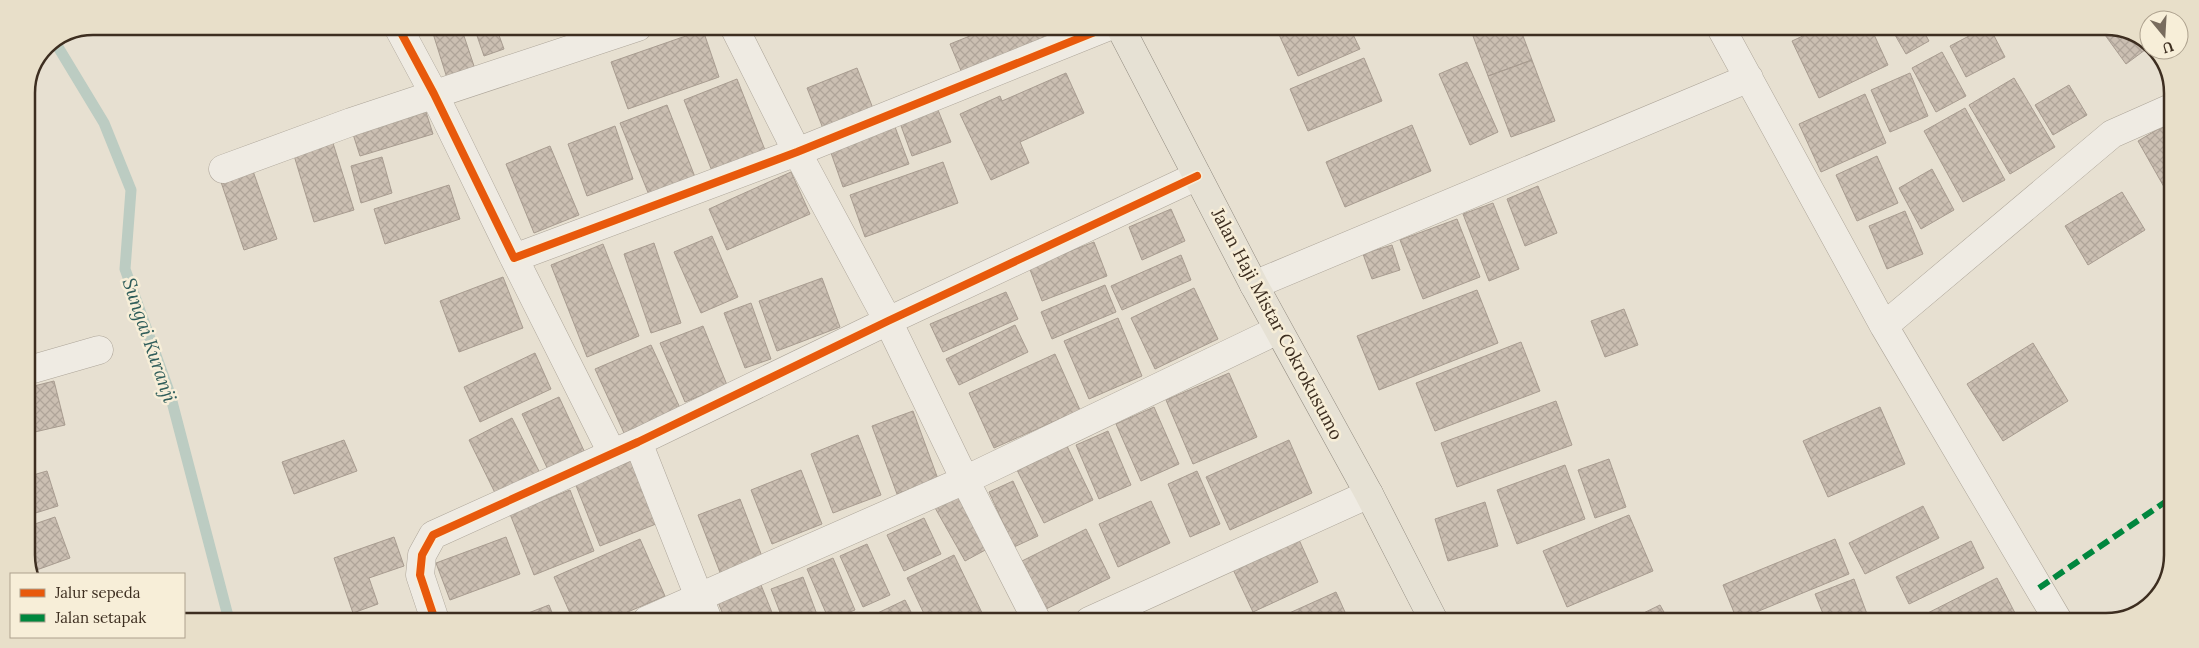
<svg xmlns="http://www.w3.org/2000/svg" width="2199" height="648" font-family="Lora,serif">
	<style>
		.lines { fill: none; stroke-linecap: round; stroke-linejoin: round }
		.stream { stroke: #bcccc2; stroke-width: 11 }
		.building { fill: url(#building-cross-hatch); stroke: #a89c90 }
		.minor-casing { stroke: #ada599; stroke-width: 29 }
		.primary-casing { stroke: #928b80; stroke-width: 29 }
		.minor { stroke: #efebe3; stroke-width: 28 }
		.primary { stroke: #e6e1d4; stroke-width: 28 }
		.quiet { stroke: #00873e; stroke-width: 6; stroke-dasharray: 12 6; stroke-linecap: butt }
		.cycleway-casing { stroke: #f7eed8; stroke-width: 11 }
		.cycleway { stroke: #e8590c; stroke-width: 8 }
		.labels { text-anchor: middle; stroke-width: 5; stroke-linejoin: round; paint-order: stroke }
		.street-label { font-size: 18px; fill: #3d2e20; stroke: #f7eed8 }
		.water-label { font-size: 19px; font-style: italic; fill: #2f5d5a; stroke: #f7eed8 }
		.rim { fill: none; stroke: #3d2e20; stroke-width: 2.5 }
	</style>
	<defs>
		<pattern id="building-cross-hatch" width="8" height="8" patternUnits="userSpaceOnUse" patternTransform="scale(1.25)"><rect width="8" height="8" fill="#cbbfb2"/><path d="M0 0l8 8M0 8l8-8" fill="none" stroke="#afa499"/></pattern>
	</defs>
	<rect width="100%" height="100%" fill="#e7e0d1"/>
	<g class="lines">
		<path class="stream" d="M55 42 104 123 131 190 125 269 170 394 229 620"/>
	</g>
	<path class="building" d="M110 26H129L114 33Z
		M310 26 330 27 315 35Z
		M431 27H461L475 69 447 78Z
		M474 27H496L504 49 484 56Z
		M992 27H1043L1049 43 964 78 950 44Z
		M1276 28H1350L1360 49 1298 76Z
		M1470 28H1520L1532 60 1488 76Z
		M1820 28H1871L1888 65 1819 98 1792 41Z
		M1891 28H1922L1929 41 1906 54Z
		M1984 28H1990L2005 57 1966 77 1950 46Z
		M2100 28H2123L2149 45V47L2126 64Z
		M703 30 719 77 628 109 611 62Z
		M1942 52 1966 96 1936 112 1912 68Z
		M1364 58 1382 101 1308 131 1290 89Z
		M1532 60 1555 121 1511 137 1488 76Z
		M1467 62 1498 132 1470 145 1439 74Z
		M857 68 874 111 824 131 807 88Z
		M1066 73 1084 113 1020 142 1029 163 991 180 960 114 1000 96 1002 101Z
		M1910 73 1928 116 1890 132 1871 90Z
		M2014 78 2055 147 2010 174 1969 105Z
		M737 79 765 150 712 171 684 100Z
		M2069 85 2087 115 2053 135 2035 105Z
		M1865 94 1886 143 1821 172 1799 124Z
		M667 105 695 177 649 195 620 123Z
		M1965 108 2005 180 1963 202 1924 131Z
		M425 109 433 134 360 156 352 131Z
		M938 110 951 142 912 156 900 123Z
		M2172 121V201L2138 141Z
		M1412 125 1431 171 1345 207 1326 162Z
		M615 126 633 179 587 196 568 144Z
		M895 127 909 164 843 187 830 150Z
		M332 140 354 210 314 222 293 152Z
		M550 146 579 215 534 233 506 164Z
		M1877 156 1898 203 1857 221 1836 175Z
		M382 157 392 193 361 203 351 166Z
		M943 162 958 203 865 237 850 195Z
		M1932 169 1954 210 1921 229 1899 188Z
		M253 171 277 239 244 250 221 182Z
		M791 172 810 214 727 250 709 209Z
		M449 185 460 219 385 244 374 209Z
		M1538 186 1557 233 1525 246 1507 199Z
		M2122 192 2145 230 2088 265 2065 226Z
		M1493 203 1519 269 1489 281 1463 214Z
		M1171 209 1185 241 1142 260 1129 227Z
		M1905 211 1923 254 1887 269 1869 226Z
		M1457 219 1480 277 1423 299 1400 240Z
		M712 236 738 297 701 313 674 252Z
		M1094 242 1107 276 1042 301 1029 267Z
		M654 243 681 323 651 333 624 254Z
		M603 244 639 336 587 357 551 265Z
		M1392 245 1400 270 1372 279 1363 254Z
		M1181 255 1191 280 1122 310 1111 286Z
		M503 277 523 328 459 352 440 301Z
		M822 278 840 327 777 351 759 301Z
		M1105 285 1116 312 1052 339 1041 312Z
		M1194 288 1218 339 1155 369 1131 318Z
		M1477 290 1498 343 1379 390 1357 336Z
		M1006 292 1018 319 943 352 930 324Z
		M751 303 771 359 745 368 724 313Z
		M1624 309 1638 345 1605 357 1591 321Z
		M1118 318 1142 376 1089 399 1064 341Z
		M1015 325 1028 352 959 385 946 359Z
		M703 326 727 385 685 402 660 343Z
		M1521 342 1540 391 1435 431 1416 383Z
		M2033 343 2068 401 2003 441 1967 384Z
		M651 345 680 408 624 433 595 369Z
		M535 353 551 389 480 422 464 387Z
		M1055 354 1080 410 994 448 969 393Z
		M1229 373 1257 437 1193 464 1166 400Z
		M54 381 65 425 26 434V388Z
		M559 397 586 455 549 472 522 414Z
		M1556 401 1572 445 1457 487 1441 443Z
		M1154 407 1179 464 1141 481 1116 424Z
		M1880 407 1905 464 1828 497 1803 441Z
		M913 411 938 479 897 494 872 426Z
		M512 418 542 477 498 499 469 440Z
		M1108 431 1131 485 1099 499 1076 445Z
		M858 435 881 495 833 513 811 454Z
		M344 440 357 471 294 494 282 462Z
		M1289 440 1312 493 1230 530 1206 477Z
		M1067 446 1093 500 1044 523 1017 470Z
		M1609 459 1626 507 1595 518 1578 470Z
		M631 461 656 524 600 546 575 483Z
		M1565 465 1585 519 1517 544 1497 490Z
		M801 470 822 524 772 544 751 490Z
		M47 471 58 506 26 516V477Z
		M1197 471 1220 524 1190 537 1168 484Z
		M1013 481 1038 536 1014 547 989 492Z
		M570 490 594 551 534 575 510 514Z
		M959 492 989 548 965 561 934 506Z
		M740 499 763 559 721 575 698 515Z
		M1151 501 1170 543 1118 567 1099 524Z
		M1485 502 1498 546 1448 561 1435 519Z
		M1923 506 1939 538 1865 574 1849 543Z
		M1629 515 1653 571 1567 607 1543 551Z
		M55 517 70 558 31 572 26 560V527Z
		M924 518 941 554 904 571 887 535Z
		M1086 529 1110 578 1046 609 1022 561Z
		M1296 533 1318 582 1253 612 1230 563Z
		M394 537 404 566 369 578 378 604 353 613 334 558Z
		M506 537 520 574 450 600 436 563Z
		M640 539 665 596 609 620H573L554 577Z
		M1835 539 1849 574 1737 620 1723 585Z
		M1971 541 1984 568 1909 604 1896 577Z
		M867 544 890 595 863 607 840 556Z
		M954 555 986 621 927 620 907 578Z
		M833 558 855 610 829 620 807 569Z
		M803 577 819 620H783L771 589Z
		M1997 578 2016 615 2003 622H1910Z
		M1854 579 1867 614 1848 621H1826L1815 594Z
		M761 585 775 620H725L718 602Z
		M1336 592 1349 621H1276V619Z
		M905 600 915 620H866L865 619Z
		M549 605 555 620H510Z
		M1660 605 1669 621H1627Z"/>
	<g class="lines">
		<g class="minor-casing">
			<path id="minor" d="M398 27 434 94 514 258 797 152 1107 27
				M734 27 797 152 888 321 965 480 1037 621
				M1721 28 1884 326 2059 622
				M223 169 351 122 638 27
				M514 258 612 453
				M1254 285 1749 78
				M1884 326 2112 134 2173 107
				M26 371 99 350
				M638 442 708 620
				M435 620 420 575 422 555 433 535 638 442 888 321 1197 176
				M647 620 965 480 1278 330
				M1089 621 1369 494"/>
		</g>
		<g class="primary-casing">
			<path id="primary" d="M1120 27 1254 285 1369 494 1434 621"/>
		</g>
		<use href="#minor" class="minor"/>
		<use href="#primary" class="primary"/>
		<path class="quiet" d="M2039 588 2171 498"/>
		<g class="cycleway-casing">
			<path id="cycleway" d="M398 27 434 94 514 258 797 152 1107 27
				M435 620 420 575 422 555 433 535 638 442 888 321 1197 176"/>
		</g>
		<use href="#cycleway" class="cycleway"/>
	</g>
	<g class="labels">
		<g class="street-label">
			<text transform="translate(1277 324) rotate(62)" y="6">Jalan Haji Mistar Cokrokusumo</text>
		</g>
		<g class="water-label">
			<text transform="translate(150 340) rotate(71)" y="7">Sungai Kuranji</text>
		</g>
	</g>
	<path d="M0 0H2199V648H0ZM93 35H2106A58 58 0 0 1 2164 93V555A58 58 0 0 1 2106 613H93A58 58 0 0 1 35 555V93A58 58 0 0 1 93 35Z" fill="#e8dfc9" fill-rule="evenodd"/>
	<path class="rim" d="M93 35H2106A58 58 0 0 1 2164 93V555A58 58 0 0 1 2106 613H93A58 58 0 0 1 35 555V93A58 58 0 0 1 93 35Z"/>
	<rect x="10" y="573" width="175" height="65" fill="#f7eed8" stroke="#ada18e"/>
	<rect x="20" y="589" width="25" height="8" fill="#e8590c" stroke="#ada18e"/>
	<text x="55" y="598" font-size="15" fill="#3d2e20">Jalur sepeda</text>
	<rect x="20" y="614" width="25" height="8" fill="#00873e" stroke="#ada18e"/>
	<text x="55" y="623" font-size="15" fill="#3d2e20">Jalan setapak</text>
	<g transform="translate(2164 35) rotate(162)"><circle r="24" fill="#f7eed8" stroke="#ada18e"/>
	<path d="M0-4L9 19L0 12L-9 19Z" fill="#786c5e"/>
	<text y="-8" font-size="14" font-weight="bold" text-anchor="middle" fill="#3d2e20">U</text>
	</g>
</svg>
